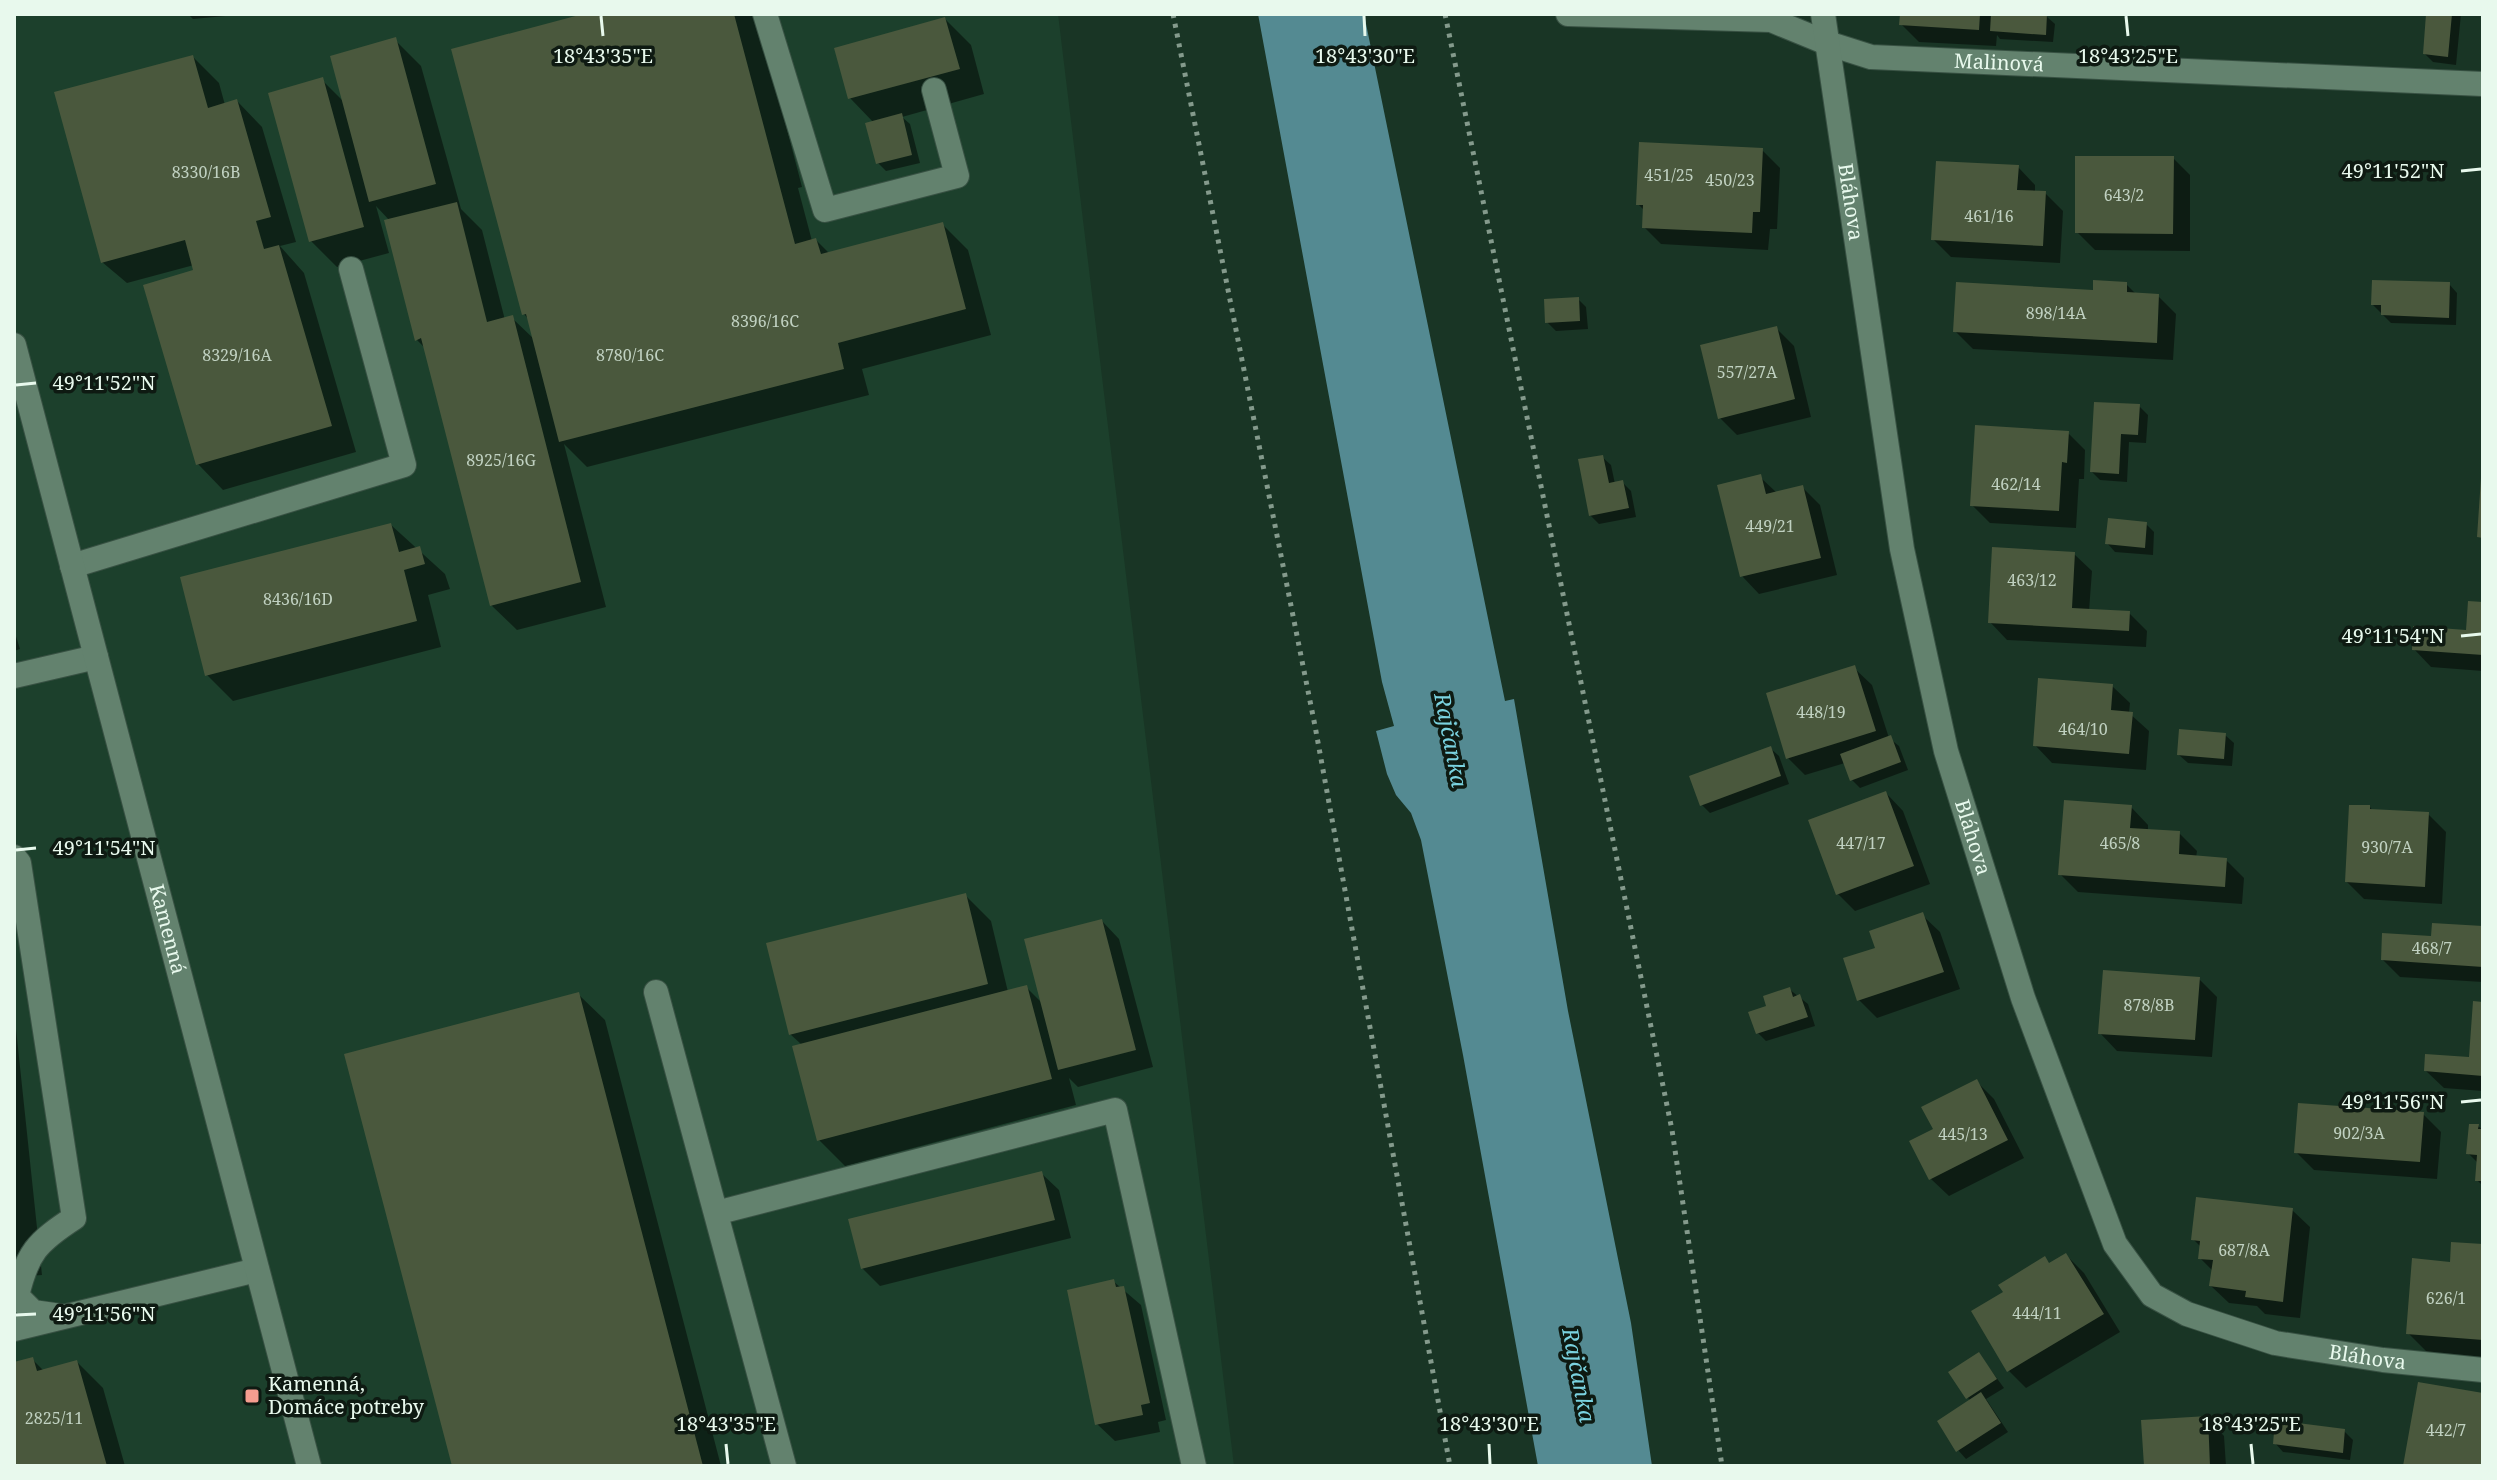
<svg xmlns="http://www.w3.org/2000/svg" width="2497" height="1480" font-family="'Noto Serif',serif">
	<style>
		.built { fill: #1c402c }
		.water { fill: #548a92 }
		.shadow { fill: #0007 }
		.building { fill: #4a583d }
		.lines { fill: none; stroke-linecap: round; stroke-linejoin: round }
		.lane-casing { stroke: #385143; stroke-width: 26 }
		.street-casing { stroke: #385143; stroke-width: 26 }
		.path { stroke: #849a8c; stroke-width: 5; stroke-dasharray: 4 6; stroke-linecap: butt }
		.lane { stroke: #63826e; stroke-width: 24 }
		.street { stroke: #63826e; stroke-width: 24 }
		.ticks { fill: none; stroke: #e8f9ed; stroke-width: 3 }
		.poi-dot { fill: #f59d8f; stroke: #0e1a12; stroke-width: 3 }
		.labels { text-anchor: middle; stroke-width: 7; stroke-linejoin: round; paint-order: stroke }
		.number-label { font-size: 16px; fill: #c0d1c1 }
		.street-label { font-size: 20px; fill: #e8f9ed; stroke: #0e1a12 }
		.poi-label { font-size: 20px; fill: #e8f9ed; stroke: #0e1a12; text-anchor: start }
		.water-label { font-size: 22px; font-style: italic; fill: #7ad3e0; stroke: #0e1a12 }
		.ticks-label { font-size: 20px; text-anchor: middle; fill: #e8f9ed; stroke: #0e1a12; stroke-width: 7; stroke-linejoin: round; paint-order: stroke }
	</style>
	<rect width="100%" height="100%" fill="#193525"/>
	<path class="built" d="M14 14H1058L1234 1466H14Z"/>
	<path class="water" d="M1258 14H1364L1505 701 1514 699 1568 1011 1631 1323 1652 1466H1538L1463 1055 1421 840 1411 813 1396 795 1387 774 1376 731 1394 726 1382 682Z"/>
	<path class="shadow" d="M188 14H247L193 19Z
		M591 14H757L802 187 798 188 812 241 816 240 830 254 942 224 968 250 991 335 862 369 869 395 587 467 564 444 606 607 517 630 491 605 426 349 417 340 390 221 376 206 389 253 337 267 311 241 322 80 344 102 395 40 421 66 461 209 482 230 505 320 512 318 534 339 529 320 524 314Z
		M1902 14 2046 16 2055 24 2053 42 2000 39 1997 35 1996 46 1919 42 1901 24Z
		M2428 14H2461L2456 65 2433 62 2425 54Z
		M945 19 971 45 984 94 902 117 910 124 920 163 886 171 878 163 874 123 850 98Z
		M193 57 219 83 225 105 237 101 262 127 296 242 280 246 304 273 356 452 223 490 198 464 194 265 127 283 102 262Z
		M1762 150 1780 168 1777 229H1770L1768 250 1661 244 1644 227V210L1638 204Z
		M2173 158 2190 175V251L2095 250 2077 232Z
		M2018 167 2035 185V193H2045L2063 211 2060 263 1951 257 1933 239Z
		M2126 284 2137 295 2158 296 2176 314 2173 360 1973 349 1955 331Z
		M2449 284 2457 293 2456 325 2391 323 2373 305Z
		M1578 299 1586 307 1588 329 1556 331 1547 322Z
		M1776 328 1794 346 1811 417 1737 435 1720 418Z
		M2139 406 2148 415 2146 443 2129 442 2127 482 2100 480 2092 472Z
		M2068 433 2085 450 2084 479H2079L2076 528 1990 523 1972 505Z
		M1602 457 1611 465 1615 484 1623 483 1631 491 1636 517 1599 524 1590 515Z
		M1760 477 1777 493 1802 487 1820 505 1837 575 1759 594 1742 576Z
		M2146 524 2154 532 2153 555 2115 552 2107 543Z
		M391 525 445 574 450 589 428 595 441 647 233 701 207 675Z
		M2074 554 2092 571 2089 611 2129 613 2147 631 2146 647 2007 640 1990 622Z
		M2483 604V671L2431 667 2414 649 2468 632Z
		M14 630 20 649 14 651Z
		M1854 668 1872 685 1889 738 1899 746 1908 770 1860 788 1852 780 1845 763 1805 775 1788 758Z
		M2112 686 2130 703 2129 713 2149 731 2146 770 2052 763 2035 745Z
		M2225 735 2234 743 2232 766 2188 763 2179 755Z
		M1770 748 1779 756 1789 784 1710 813 1701 804Z
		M1886 793 1903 811 1930 884 1855 911 1838 894Z
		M2131 807 2148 825V831L2179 833 2197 851 2196 858 2226 860 2244 878 2242 904 2078 892 2060 874Z
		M2370 807 2373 811 2428 814 2446 832 2442 904 2364 899 2347 882Z
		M965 895 991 921 1008 992 1026 987 1043 1004 1102 921 1119 939 1153 1067 1078 1087 1069 1078 1076 1105 845 1166 819 1140 802 1045 790 1034Z
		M1922 915 1940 932 1960 989 1877 1018 1859 1000 1877 949Z
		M2483 928V982L2400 977 2383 960 2433 938Z
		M2199 979 2217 997 2212 1057 2117 1051 2100 1033Z
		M1789 989 1808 1004 1815 1026 1766 1041 1757 1032 1769 1007Z
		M579 995 605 1020 721 1466H454Z
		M2483 1004V1091L2444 1088 2426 1071 2471 1059Z
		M14 1010 42 1275 14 1277Z
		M1976 1081 1994 1099 2024 1158 1949 1196 1931 1179 1935 1130Z
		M2423 1114 2441 1132 2437 1179 2314 1170 2296 1152Z
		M2478 1126 2483 1130V1186L2477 1180 2478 1163 2468 1153Z
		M1041 1173 1059 1190 1071 1238 880 1286 862 1268Z
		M2292 1210 2310 1227 2300 1318 2265 1314 2257 1306 2229 1303 2211 1286 2213 1271 2200 1258 2201 1247 2193 1239Z
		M2483 1246V1362L2434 1359 2408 1333 2452 1264Z
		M2066 1255 2084 1273 2120 1332 2026 1388 2009 1371 2051 1265Z
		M1113 1281 1141 1305 1166 1420 1158 1422 1160 1432 1115 1441 1097 1424Z
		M1979 1354 2004 1388 1986 1399 2008 1432 1966 1459 1958 1450 1971 1401 1968 1398Z
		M32 1359 44 1371 77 1362 103 1388 125 1466H14V1364Z
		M2207 1418 2224 1436 2226 1466H2146Z
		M2344 1431 2353 1440 2350 1460 2283 1452 2275 1443Z"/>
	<path class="building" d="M583 14H734L795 244 816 238 821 254 943 222 966 309 838 343 844 369 559 442 526 314 522 315 451 49Z
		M1900 14H1980L1979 30 1899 25Z
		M1991 14H2047L2046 35 1990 31Z
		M2426 14H2452L2448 57 2423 54Z
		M945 17 960 69 848 99 834 48Z
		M396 37 436 184 369 202 330 56Z
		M193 55 208 108 237 99 271 217 256 221 264 249 279 245 332 426 196 465 143 285 193 270 185 240 101 263 54 92Z
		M323 77 364 227 309 242 268 93Z
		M902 113 912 155 876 164 865 123Z
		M1639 142 1763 148 1760 212H1753L1752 233 1642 228 1643 205H1636Z
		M2075 156H2174L2173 234 2075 233Z
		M1936 161 2019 165 2017 190 2046 191 2043 246 1931 240Z
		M457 202 487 322 513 315 581 582 490 606 421 338 415 341 384 220Z
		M2093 280 2127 282V292L2159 294 2157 343 1953 332 1956 282 2093 290Z
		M2372 280 2450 282 2449 318 2381 315V305H2371Z
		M1579 297 1580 321 1545 323 1544 299Z
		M1777 326 1795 399 1718 419 1700 345Z
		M2094 402 2140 404 2138 435 2121 434 2119 474 2090 472Z
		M1975 425 2069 431 2067 463 2062 462 2059 511 1970 506Z
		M1603 455 1609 483 1623 480 1629 508 1589 516 1578 459Z
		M1761 474 1766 494 1803 485 1821 558 1740 577 1717 485Z
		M2481 478H2483V538L2477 537Z
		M2108 518 2147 522 2145 548 2105 544Z
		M391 523 399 552 420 546 425 564 404 570 417 621 205 676 180 577Z
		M1992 547 2075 552 2072 608 2130 611 2129 631 1988 623Z
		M2468 601 2483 602V655L2412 650 2413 626 2466 630Z
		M1855 665 1876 731 1786 759 1766 693Z
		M2038 678 2113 684 2111 710 2133 712 2129 754 2033 746Z
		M2179 729 2226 733 2224 759 2177 755Z
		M1891 735 1901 762 1850 781 1840 754Z
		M1771 746 1781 776 1700 806 1689 776Z
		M1886 791 1914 866 1836 895 1808 820Z
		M2064 800 2132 805 2130 828 2180 831 2179 854 2227 858 2225 887 2058 875Z
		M2349 805H2370V809L2429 812 2425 887 2345 882Z
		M966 893 988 984 789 1035 766 943Z
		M1923 912 1944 972 1857 1001 1843 958 1875 948 1869 931Z
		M1102 919 1136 1050 1058 1070 1024 939Z
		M2432 923 2483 926V967L2381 960 2382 933 2431 936Z
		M2103 970 2200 977 2195 1040 2098 1034Z
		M1027 985 1052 1079 817 1141 792 1046Z
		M1790 987 1793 997 1800 994 1808 1017 1756 1034 1748 1012 1766 1006 1763 996Z
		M579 992 703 1466H452L344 1054Z
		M2473 1001 2483 1002V1076L2424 1071 2425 1054 2469 1057Z
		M1977 1079 2008 1140 1929 1180 1909 1141 1933 1129 1921 1107Z
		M2298 1103 2424 1112 2420 1162 2294 1153Z
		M2469 1124H2479L2478 1129H2483V1181H2475L2477 1155 2466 1154Z
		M1042 1171 1055 1220 861 1269 848 1219Z
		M2196 1197 2293 1208 2283 1302 2245 1297 2246 1291 2209 1286 2213 1260 2198 1259 2200 1241 2191 1240Z
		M2451 1242 2483 1244V1340L2406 1334 2412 1258 2450 1262Z
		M2066 1253 2104 1314 2007 1372 1971 1311 2003 1292 1998 1285 2045 1256 2049 1263Z
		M1114 1279 1116 1287 1124 1286 1150 1403 1141 1405 1143 1415 1095 1425 1067 1290Z
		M1979 1352 1997 1379 1966 1399 1948 1372Z
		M33 1357 37 1371 77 1360 107 1466H14V1362Z
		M2418 1382 2483 1393V1466H2403Z
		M1981 1392 2001 1423 1956 1452 1937 1421Z
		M2208 1416 2210 1466H2144L2141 1420Z
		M2275 1420 2345 1429 2343 1453 2273 1444Z"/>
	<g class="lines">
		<g class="lane-casing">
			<path id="lane" d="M765 14 825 210 957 176 934 90
				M72 566 404 465 351 269
				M14 676 96 657
				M14 857 19 863 74 1218C37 1242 27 1253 17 1296L33 1312 61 1316
				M656 992 784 1466
				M716 1213 1115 1110 1194 1466
				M14 1329 257 1270"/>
		</g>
		<g class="street-casing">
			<g id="street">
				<path id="s1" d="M1568 14 1771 20 1827 43 1871 57 2483 84"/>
				<path id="s2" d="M1823 14 1902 549 1946 751 2023 998 2115 1244 2152 1295 2187 1314 2275 1343 2383 1360 2483 1370"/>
				<path id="s3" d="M14 345 309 1466"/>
			</g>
		</g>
		<path class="path" d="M1173 14 1315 726 1450 1466
			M1445 14 1672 1130 1722 1466"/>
		<use href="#lane" class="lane"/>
		<use href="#street" class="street"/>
	</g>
	<path class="ticks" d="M601 16 603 36M1364 16 1365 36M2126 16 2128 36M2461 171 2481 169M16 385 36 383M2461 636 2481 634M16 850 36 848M2461 1102 2481 1100M16 1315 36 1314M726 1444 728 1464M1489 1444 1490 1464M2251 1444 2253 1464"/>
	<rect class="poi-dot" x="244" y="1388" width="16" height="16" rx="4"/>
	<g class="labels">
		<g class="number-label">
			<text x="206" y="178">8330/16B</text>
			<text x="1669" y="181">451/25</text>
			<text x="1730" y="186">450/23</text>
			<text x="2124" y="201">643/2</text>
			<text x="1989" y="222">461/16</text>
			<text x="2056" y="319">898/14A</text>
			<text x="765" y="327">8396/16C</text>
			<text x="237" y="361">8329/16A</text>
			<text x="630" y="361">8780/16C</text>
			<text x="1747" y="378">557/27A</text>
			<text x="501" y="466">8925/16G</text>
			<text x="2016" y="490">462/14</text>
			<text x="1770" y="532">449/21</text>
			<text x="2032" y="586">463/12</text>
			<text x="298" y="605">8436/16D</text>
			<text x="1821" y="718">448/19</text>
			<text x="2083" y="735">464/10</text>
			<text x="1861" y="849">447/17</text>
			<text x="2120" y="849">465/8</text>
			<text x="2387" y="853">930/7A</text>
			<text x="2432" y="954">468/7</text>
			<text x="2149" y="1011">878/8B</text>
			<text x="2359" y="1139">902/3A</text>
			<text x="1963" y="1140">445/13</text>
			<text x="2244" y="1256">687/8A</text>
			<text x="2446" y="1304">626/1</text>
			<text x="2037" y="1319">444/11</text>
			<text x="54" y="1424">2825/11</text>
			<text x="2446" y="1436">442/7</text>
		</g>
		<g class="street-label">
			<text dy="7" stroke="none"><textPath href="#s1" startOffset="438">Malinová</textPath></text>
			<text dy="7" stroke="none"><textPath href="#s2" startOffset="190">Bláhova</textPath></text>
			<text dy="7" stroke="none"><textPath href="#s2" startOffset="838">Bláhova</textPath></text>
			<text dy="7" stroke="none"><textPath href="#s3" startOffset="604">Kamenná</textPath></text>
			<text dy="7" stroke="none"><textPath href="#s2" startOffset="1558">Bláhova</textPath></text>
		</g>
		<g class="poi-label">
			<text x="268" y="1391">Kamenná,<tspan x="268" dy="23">Domáce potreby</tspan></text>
		</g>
		<g class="water-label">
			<text transform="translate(1451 740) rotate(79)" y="8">Rajčanka</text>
			<text transform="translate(1579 1375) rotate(79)" y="8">Rajčanka</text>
		</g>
	</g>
	<g class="ticks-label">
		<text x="603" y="63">18°43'35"E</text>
		<text x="1365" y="63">18°43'30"E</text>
		<text x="2128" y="63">18°43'25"E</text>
		<text x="2393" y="178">49°11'52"N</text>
		<text x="104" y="390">49°11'52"N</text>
		<text x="2393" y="643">49°11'54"N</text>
		<text x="104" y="855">49°11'54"N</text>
		<text x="2393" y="1109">49°11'56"N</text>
		<text x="104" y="1321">49°11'56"N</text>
		<text x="726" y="1431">18°43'35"E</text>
		<text x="1489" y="1431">18°43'30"E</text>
		<text x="2251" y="1431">18°43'25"E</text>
	</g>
	<rect width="2497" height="1480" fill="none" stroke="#e8f9ed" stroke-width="32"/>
</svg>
